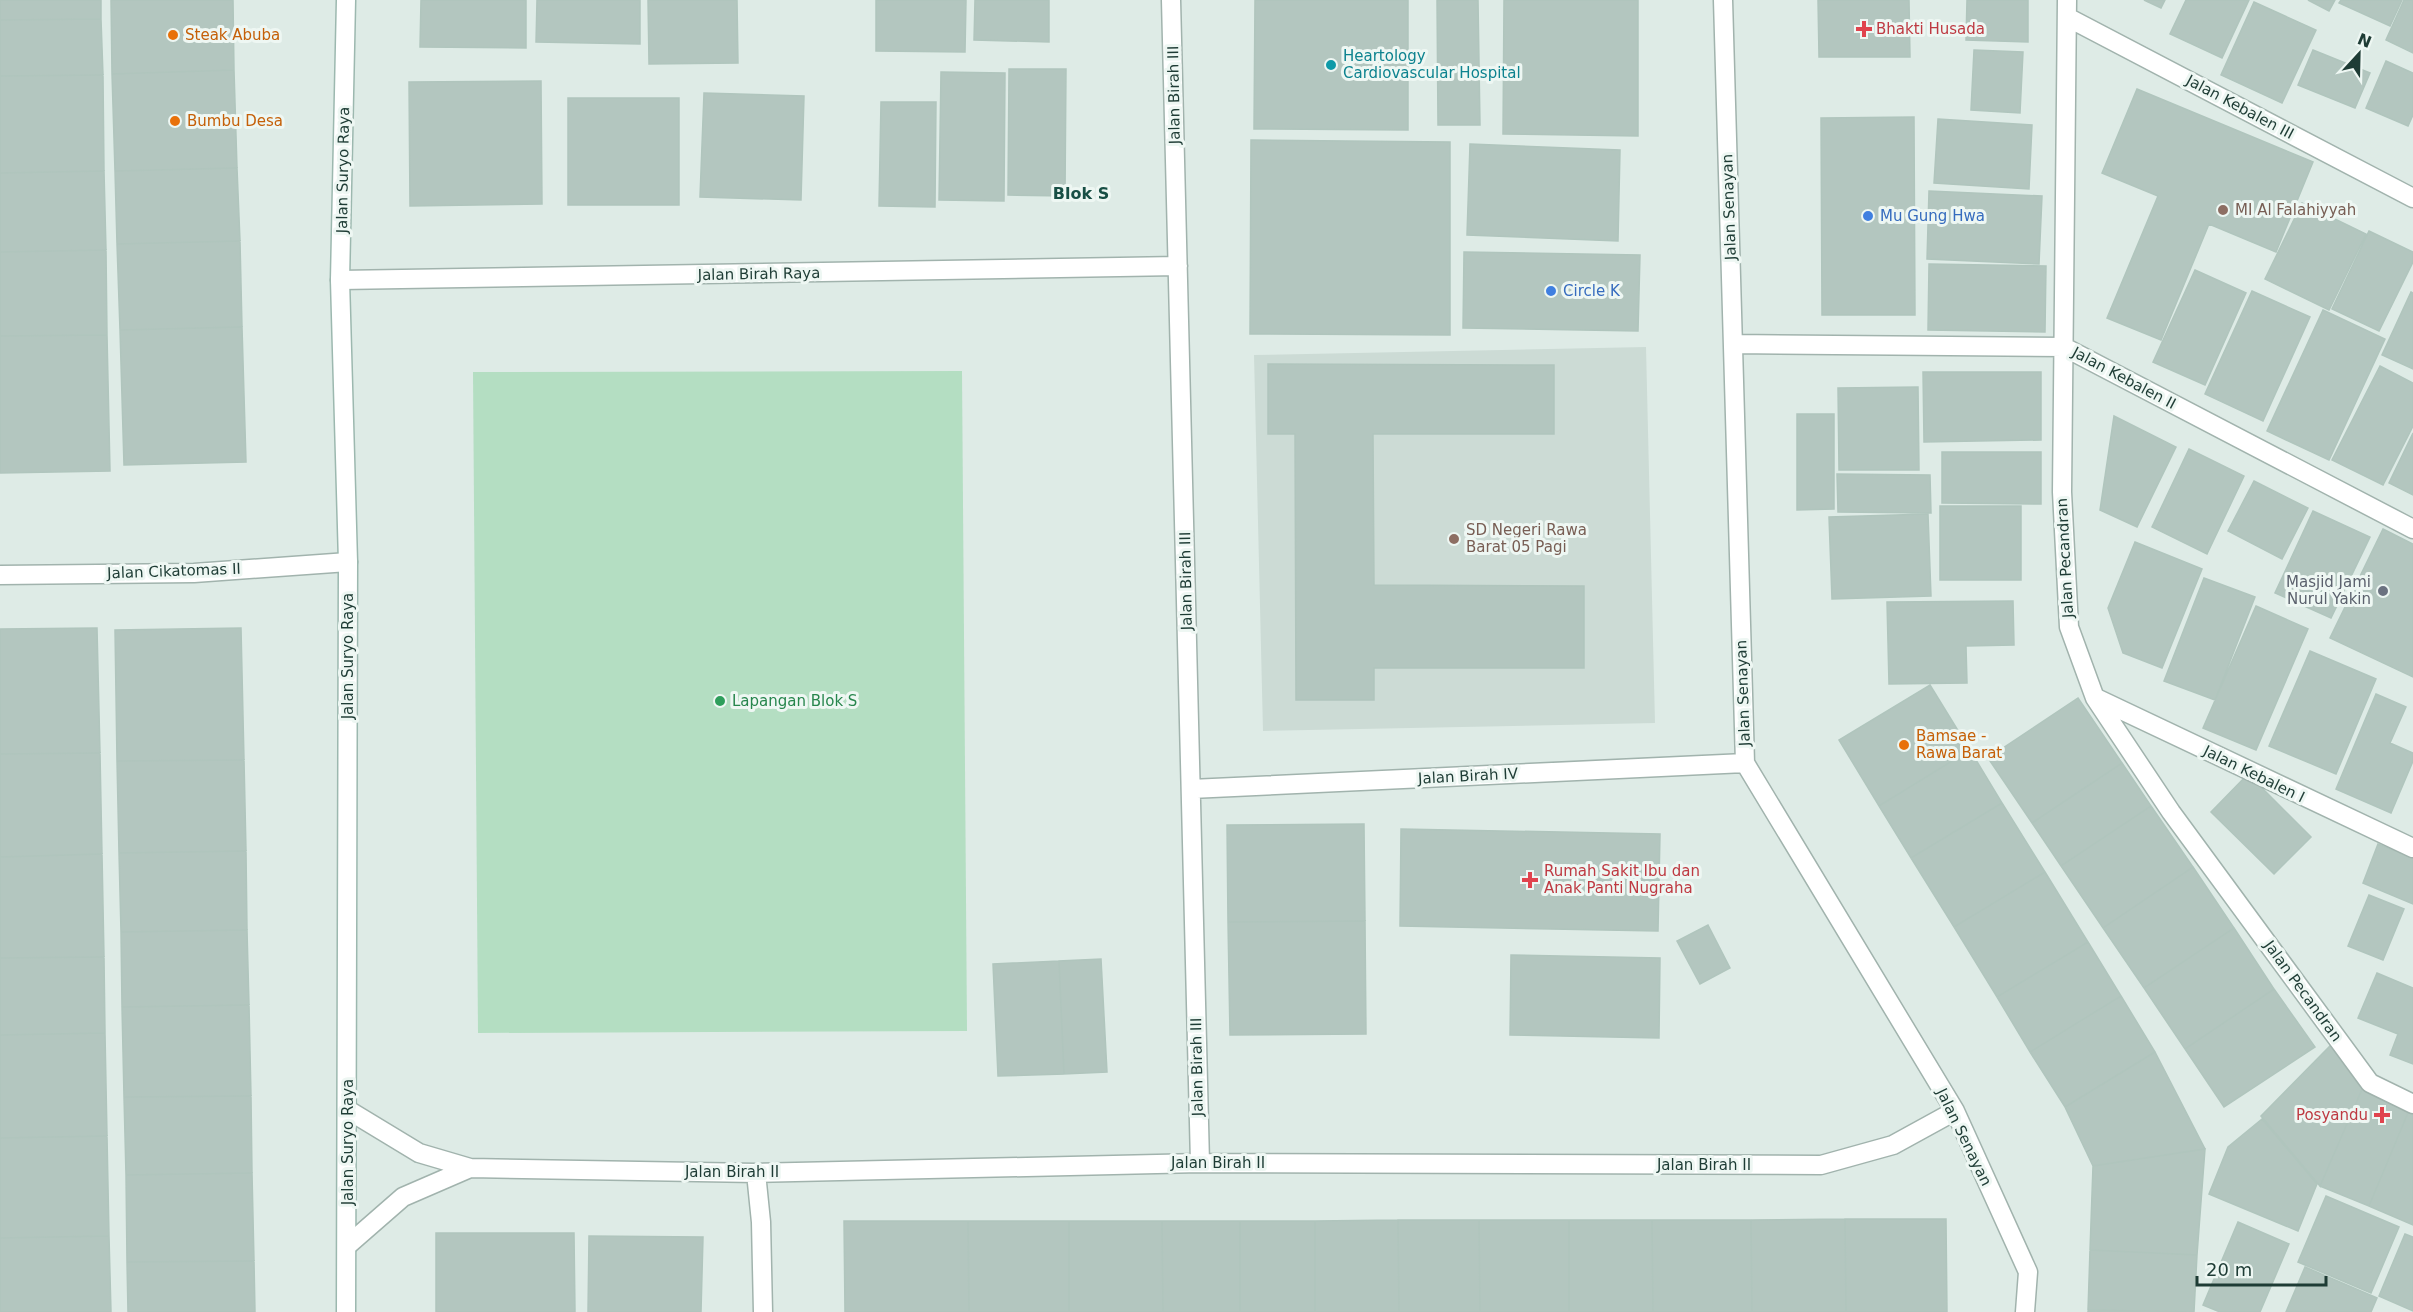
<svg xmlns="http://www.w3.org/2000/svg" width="2413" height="1312" font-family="'DejaVu Sans',sans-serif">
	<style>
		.built { fill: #ccdbd5 }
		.green { fill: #b4dec2 }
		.building { fill: #b3c6bf; stroke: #b0c5bd; stroke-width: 1.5 }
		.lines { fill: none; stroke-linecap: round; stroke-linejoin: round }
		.street-casing { stroke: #a1b3ad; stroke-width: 21 }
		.secondary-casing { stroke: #9cb8af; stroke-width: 21 }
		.street { stroke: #fff; stroke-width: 18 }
		.secondary { stroke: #fff; stroke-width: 18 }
		.health-dot { fill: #e0444e; stroke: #eef7f3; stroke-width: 2 }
		.food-dot { fill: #e8710a; stroke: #eef7f3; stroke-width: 2 }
		.culture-dot { fill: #0f9aa8; stroke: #eef7f3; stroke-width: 2 }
		.education-dot { fill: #8d6e63; stroke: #eef7f3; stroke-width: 2 }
		.shop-dot { fill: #3f7fe0; stroke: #eef7f3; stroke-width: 2 }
		.worship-dot { fill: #6b7280; stroke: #eef7f3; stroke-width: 2 }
		.leisure-dot { fill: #2e9e5b; stroke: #eef7f3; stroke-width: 2 }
		.labels { text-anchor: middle; stroke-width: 6; stroke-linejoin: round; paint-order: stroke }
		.health-label { font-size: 15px; fill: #be3a42; stroke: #eef7f3; text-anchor: start }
		.food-label { font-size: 15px; fill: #c56008; stroke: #eef7f3; text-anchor: start }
		.culture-label { font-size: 15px; fill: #0d838f; stroke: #eef7f3; text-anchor: start }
		.street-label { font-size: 15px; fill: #1e3c35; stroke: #eef7f3 }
		.education-label { font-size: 15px; fill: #785e54; stroke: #eef7f3; text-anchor: start }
		.shop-label { font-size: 15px; fill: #366cbe; stroke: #eef7f3; text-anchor: start }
		.worship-label { font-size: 15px; fill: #5b616d; stroke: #eef7f3; text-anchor: end }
		.leisure-label { font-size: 15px; fill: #27864d; stroke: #eef7f3; text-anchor: start }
		.neighbourhood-label { font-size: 16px; font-weight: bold; fill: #184f45; stroke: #eef7f3 }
	</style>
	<rect width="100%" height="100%" fill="#deebe6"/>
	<path class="built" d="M1646 347 1655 723 1263 731 1254 355Z"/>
	<path class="green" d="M962 371 967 1031 478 1033 473 372Z"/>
	<path class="building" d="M0 0H101V19L0 20Z
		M111 0H233L234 70 112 74Z
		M421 0H526V48L420 47Z
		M537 0H640V44L536 42Z
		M648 0H737L738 63 649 64Z
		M876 0H966L965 52 876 51Z
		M975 0H1049V42L974 40Z
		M1255 0H1408V130L1254 129Z
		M1437 0H1478L1480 125H1438Z
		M1504 0H1638V136L1503 134Z
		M1818 0H1909L1910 57H1819Z
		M1967 0H2028V42L1966 40Z
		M2144 0H2165L2161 8Z
		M2186 0H2249L2222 58 2170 34Z
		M2308 0H2335L2329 11Z
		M2341 0H2402L2390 26 2339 3Z
		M2404 0H2413V53L2386 40Z
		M2254 2 2316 30 2282 103 2221 75Z
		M101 19 103 75 0 76V20Z
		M1974 50 2023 52 2020 113 1971 110Z
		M2313 50 2370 73 2355 108 2298 85Z
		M2386 61 2413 73V115L2408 126 2366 108Z
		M1009 69H1066L1065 196 1008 195Z
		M234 70 237 168 115 171 112 74Z
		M941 72 1005 73 1004 201 939 200Z
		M103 75 104 171 0 173V76Z
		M541 81 542 204 410 206 409 82Z
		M2137 89 2313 162 2276 252 2209 224 2161 340 2107 318 2158 196 2102 173Z
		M704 93 804 96 801 200 700 197Z
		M568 98H679V205H568Z
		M881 102H936L935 207 879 206Z
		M1914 117 1915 315H1822L1821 118Z
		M1938 119 2032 125 2029 189 1934 183Z
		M1251 140 1450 142V335L1250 334Z
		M1470 144 1620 150 1618 241 1467 235Z
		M237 168 240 241 117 244 115 171Z
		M104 171 106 250 0 252V173Z
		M1929 191 2042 196 2039 264 1927 259Z
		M2302 203 2366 234 2329 310 2265 279Z
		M2369 231 2413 252V262L2379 331 2332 309Z
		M240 241 242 327 120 330 117 244Z
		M106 250 107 335 0 336V252Z
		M1464 252 1640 255 1638 331 1463 328Z
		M1929 264 2046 266 2045 332 1928 330Z
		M2195 270 2246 293 2205 385 2153 362Z
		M2252 291 2310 317 2263 421 2205 394Z
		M2411 292 2413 293V369L2382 355Z
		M2323 310 2385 339 2329 460 2267 431Z
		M242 327 246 462 124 465 120 330Z
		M107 335 110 471 0 473V336Z
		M1268 364 1554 365V434H1373L1374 585 1584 586V668H1374V700H1296L1295 434H1268Z
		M2380 366 2413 383V426L2383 485 2332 460Z
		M1923 372H2041V440L1924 442Z
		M1918 387 1919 470H1839L1838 388Z
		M1797 414H1834V509L1797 510Z
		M2114 416 2176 447 2137 527 2100 510Z
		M2413 433V495L2389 483Z
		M2189 449 2244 476 2207 554 2152 527Z
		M1942 452H2041V504L1942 503Z
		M1837 474 1930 475 1931 513 1838 512Z
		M2254 481 2308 508 2282 559 2228 531Z
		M1940 506H2021V580H1940Z
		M2313 511 2370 537 2331 618 2275 593Z
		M1928 514 1931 596 1832 599 1829 517Z
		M2383 529 2413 544V677L2330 638Z
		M2135 542 2202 569 2162 668 2123 653 2108 608Z
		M2204 578 2255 597 2215 700 2164 681Z
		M2013 601 2014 645 1966 646 1967 683 1889 684 1887 602Z
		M2256 606 2308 629 2256 750 2203 728Z
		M97 628 100 753 0 754V629Z
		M241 628 244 760 117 761 115 630Z
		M2310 651 2376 679 2336 774 2269 746Z
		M1930 685 1970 750 1879 806 1839 740Z
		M2376 694 2406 707 2390 743 2413 753V761L2391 813 2336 789Z
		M2078 698 2122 763 2032 823 1988 758Z
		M1970 750 2002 803 1911 858 1879 806Z
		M100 753 102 854 0 857V754Z
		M244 760 246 851 119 853 117 761Z
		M2122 763 2151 806 2061 866 2032 823Z
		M2248 774 2311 837 2274 874 2211 812Z
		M2002 803 2045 872 1954 927 1911 858Z
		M2151 806 2193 867 2103 928 2061 866Z
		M1364 824 1365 921 1228 922 1227 825Z
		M1401 829 1660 834 1658 931 1400 926Z
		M2378 844 2413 858V904L2363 883Z
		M246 851 247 930 121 932 119 853Z
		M102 854 104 957 0 958V857Z
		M2193 867 2234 928 2144 988 2103 928Z
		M2045 872 2088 942 1997 997 1954 927Z
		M2369 895 2404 909 2383 960 2348 946Z
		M1365 921 1366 1034 1230 1035 1228 922Z
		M1708 925 1730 968 1700 984 1677 941Z
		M2234 928 2274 989 2185 1049 2144 988Z
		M247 930 249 1005 122 1007 121 932Z
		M2088 942 2121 996 2030 1052 1997 997Z
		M1511 955 1660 958 1659 1038 1510 1035Z
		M104 957 105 1033 0 1035V958Z
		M1101 959 1107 1072 1064 1074 1059 961Z
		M1059 961 1064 1074 998 1076 993 964Z
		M2377 973 2413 988V1064L2390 1055 2398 1034 2358 1018Z
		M2274 989 2315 1047 2224 1107 2185 1049Z
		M2121 996 2155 1052 2065 1107 2030 1052Z
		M249 1005 251 1096 124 1097 122 1007Z
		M105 1033 107 1136 0 1138V1035Z
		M2332 1044 2363 1087 2320 1186 2261 1116Z
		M2155 1052 2205 1149 2093 1166 2065 1107Z
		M2363 1087 2410 1108 2369 1206 2320 1186Z
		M251 1096 252 1173 126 1175 124 1097Z
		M2410 1108 2413 1109V1225L2369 1206Z
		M2262 1119 2317 1184 2298 1231 2209 1194 2228 1147Z
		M107 1136 109 1236 0 1238V1138Z
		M2205 1149 2197 1255 2090 1250 2093 1166Z
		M252 1173 254 1261 127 1262 126 1175Z
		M2326 1196 2399 1227 2371 1293 2298 1262Z
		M1845 1219H1946L1947 1312H1846Z
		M1845 1219 1846 1312H1752L1751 1220Z
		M1398 1220H1479L1480 1312H1399Z
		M1398 1220 1399 1312H1315V1221Z
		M1479 1220H1569V1312H1480Z
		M1569 1220H1652L1653 1312H1569Z
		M1652 1220H1751L1752 1312H1653Z
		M844 1221H968L969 1312H845Z
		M968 1221H1069V1312H969Z
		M1069 1221H1162L1163 1312H1069Z
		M1162 1221H1240V1312H1163Z
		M1240 1221H1315V1312H1240Z
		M2238 1222 2289 1244 2260 1312H2220L2203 1305Z
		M436 1233H574L575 1312H436Z
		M2405 1234 2413 1237V1311L2379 1296Z
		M109 1236 111 1312H0V1238Z
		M589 1236 703 1237 701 1312H588Z
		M2090 1250 2197 1255 2194 1312 2088 1310Z
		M254 1261 255 1312H128L127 1262Z
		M2305 1267 2377 1298 2371 1312H2286Z
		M2088 1310 2141 1312H2088Z"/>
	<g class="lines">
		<g class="street-casing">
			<path id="street" d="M1171 0 1200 1163
				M1723 0 1745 763 1955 1111 2028 1272 2025 1312
				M2067 0 2062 492 2069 627 2095 698 2171 812 2370 1083 2413 1104
				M2067 17 2413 198
				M340 280 1178 266
				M1733 344 2064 347 2413 529
				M0 575 194 573 348 562
				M2096 698 2413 848
				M1191 789 1745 763
				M348 1110 419 1153 470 1168 756 1173 1200 1163 1821 1165 1893 1145 1955 1111
				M756 1173 761 1222 763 1312
				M348 1245 403 1197 470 1168"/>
		</g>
		<g class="secondary-casing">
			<path id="secondary" d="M346 0 340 280 348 562 346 1312"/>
		</g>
		<use href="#street" class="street"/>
		<use href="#secondary" class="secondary"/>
	</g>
	<g class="health-dot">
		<path d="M1861 20h6v6h6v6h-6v6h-6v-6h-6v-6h6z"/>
		<path d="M1527 871h6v6h6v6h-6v6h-6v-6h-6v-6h6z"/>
		<path d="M2379 1106h6v6h6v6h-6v6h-6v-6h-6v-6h6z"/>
	</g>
	<g class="food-dot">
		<circle cx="173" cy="35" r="6"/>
		<circle cx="175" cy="121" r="6"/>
		<circle cx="1904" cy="745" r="6"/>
	</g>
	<circle class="culture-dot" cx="1331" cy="65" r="6"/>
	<g class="education-dot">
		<circle cx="2223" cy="210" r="6"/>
		<circle cx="1454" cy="539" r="6"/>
	</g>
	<g class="shop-dot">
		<circle cx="1868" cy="216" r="6"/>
		<circle cx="1551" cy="291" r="6"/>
	</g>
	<circle class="worship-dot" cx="2383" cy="591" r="6"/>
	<circle class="leisure-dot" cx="720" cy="701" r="6"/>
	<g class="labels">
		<g class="health-label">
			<text x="1876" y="34">Bhakti Husada</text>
			<text x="1544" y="876">Rumah Sakit Ibu dan<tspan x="1544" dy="17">Anak Panti Nugraha</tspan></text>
			<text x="2368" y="1120" text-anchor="end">Posyandu</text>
		</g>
		<g class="food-label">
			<text x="185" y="40">Steak Abuba</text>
			<text x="187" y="126">Bumbu Desa</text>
			<text x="1916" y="741">Bamsae -<tspan x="1916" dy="17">Rawa Barat</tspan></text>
		</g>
		<g class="culture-label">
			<text x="1343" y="61">Heartology<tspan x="1343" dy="17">Cardiovascular Hospital</tspan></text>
		</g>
		<g class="street-label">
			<text transform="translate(1174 95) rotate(-91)" y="5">Jalan Birah III</text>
			<text transform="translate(2240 107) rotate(28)" y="5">Jalan Kebalen III</text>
			<text transform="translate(343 170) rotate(-89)" y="5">Jalan Suryo Raya</text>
			<text transform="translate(1729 207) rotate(-92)" y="5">Jalan Senayan</text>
			<text transform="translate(759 274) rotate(-1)" y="5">Jalan Birah Raya</text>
			<text transform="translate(2124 378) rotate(28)" y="5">Jalan Kebalen II</text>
			<text transform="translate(2065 558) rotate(-93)" y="5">Jalan Pecandran</text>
			<text transform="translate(174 571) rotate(-2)" y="5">Jalan Cikatomas II</text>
			<text transform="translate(1186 581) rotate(-91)" y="5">Jalan Birah III</text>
			<text transform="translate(348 656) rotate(-90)" y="5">Jalan Suryo Raya</text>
			<text transform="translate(1743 693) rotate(-92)" y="5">Jalan Senayan</text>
			<text transform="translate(2254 774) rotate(26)" y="5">Jalan Kebalen I</text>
			<text transform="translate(1468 776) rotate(-3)" y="5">Jalan Birah IV</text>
			<text transform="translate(2303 991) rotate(54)" y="5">Jalan Pecandran</text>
			<text transform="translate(1197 1067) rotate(-91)" y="5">Jalan Birah III</text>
			<text transform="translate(1964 1137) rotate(64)" y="5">Jalan Senayan</text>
			<text transform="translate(348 1142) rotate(-90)" y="5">Jalan Suryo Raya</text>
			<text x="1218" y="1168">Jalan Birah II</text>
			<text x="1704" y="1170">Jalan Birah II</text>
			<text x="732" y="1177">Jalan Birah II</text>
		</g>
		<g class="education-label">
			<text x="2235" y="215">MI Al Falahiyyah</text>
			<text x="1466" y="535">SD Negeri Rawa<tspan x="1466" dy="17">Barat 05 Pagi</tspan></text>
		</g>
		<g class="shop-label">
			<text x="1880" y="221">Mu Gung Hwa</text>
			<text x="1563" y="296">Circle K</text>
		</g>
		<g class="worship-label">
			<text x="2371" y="587">Masjid Jami<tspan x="2371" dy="17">Nurul Yakin</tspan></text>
		</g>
		<g class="leisure-label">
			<text x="732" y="706">Lapangan Blok S</text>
		</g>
		<g class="neighbourhood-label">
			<text x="1081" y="199">Blok S</text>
		</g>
	</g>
	<g transform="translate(2359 54) rotate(22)" stroke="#eef7f3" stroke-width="4.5" paint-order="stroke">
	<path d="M0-4.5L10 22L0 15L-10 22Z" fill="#1e3c35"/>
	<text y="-9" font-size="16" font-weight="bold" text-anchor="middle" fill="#1e3c35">N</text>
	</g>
	<path d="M2197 1276v9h129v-9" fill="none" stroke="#1e3c35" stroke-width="3"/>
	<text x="2206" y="1276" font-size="18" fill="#1e3c35" stroke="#eef7f3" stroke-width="4.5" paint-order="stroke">20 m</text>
</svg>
